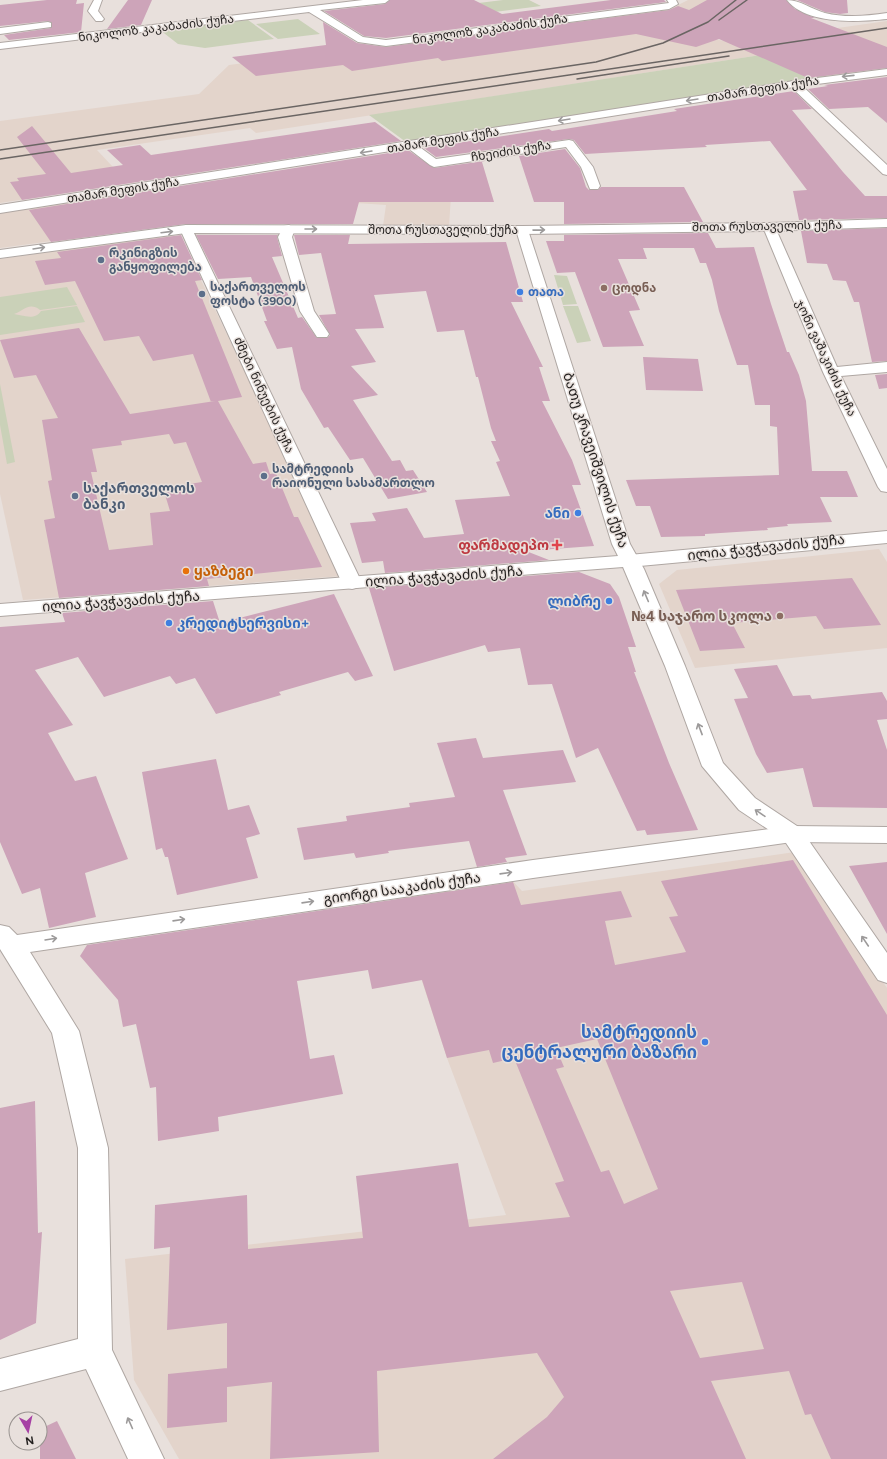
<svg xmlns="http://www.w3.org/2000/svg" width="887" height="1459" font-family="Figtree,'Noto Sans Georgian',sans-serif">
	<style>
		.built { fill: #e3d4cb }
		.green { fill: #cad1b8 }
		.building { fill: #cda4b9; fill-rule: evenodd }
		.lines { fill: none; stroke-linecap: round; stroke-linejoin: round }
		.minor-casing { stroke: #afa7a3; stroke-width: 2 }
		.tertiary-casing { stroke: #afa7a3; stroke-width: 2 }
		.secondary-casing { stroke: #afa7a3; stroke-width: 2 }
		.minor { fill: #fff; fill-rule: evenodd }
		.tertiary { fill: #fff; fill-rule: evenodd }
		.secondary { fill: #fff; fill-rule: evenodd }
		.rail { stroke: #6a6563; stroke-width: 1.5 }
		.oneway { stroke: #9c9a9a }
		.service-dot { fill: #5c6f8a; stroke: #e8e0dc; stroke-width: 1.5 }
		.education-dot { fill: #8d6e63; stroke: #e8e0dc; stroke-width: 1.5 }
		.shop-dot { fill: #3f7fe0; stroke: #e8e0dc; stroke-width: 1.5 }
		.health-dot { fill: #e0444e; stroke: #e8e0dc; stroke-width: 1.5 }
		.food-dot { fill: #e8710a; stroke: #e8e0dc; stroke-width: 1.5 }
		.labels { text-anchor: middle; stroke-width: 3; stroke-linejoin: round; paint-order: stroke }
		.far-street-label { font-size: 12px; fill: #221f1e; stroke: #e8e0dc }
		.far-service-label { font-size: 12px; font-weight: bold; fill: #4e5e75; stroke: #e8e0dc; text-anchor: start }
		.far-education-label { font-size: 12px; font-weight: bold; fill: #785e54; stroke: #e8e0dc; text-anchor: start }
		.far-shop-label { font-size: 12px; font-weight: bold; fill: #366cbe; stroke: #e8e0dc; text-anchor: start }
		.street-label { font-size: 14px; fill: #221f1e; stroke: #e8e0dc }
		.service-label { font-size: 14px; font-weight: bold; fill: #4e5e75; stroke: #e8e0dc; text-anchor: start }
		.shop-label { font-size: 14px; font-weight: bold; fill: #366cbe; stroke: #e8e0dc; text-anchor: end }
		.health-label { font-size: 14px; font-weight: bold; fill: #be3a42; stroke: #e8e0dc; text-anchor: end }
		.food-label { font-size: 14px; font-weight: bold; fill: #c56008; stroke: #e8e0dc; text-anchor: start }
		.education-label { font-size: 14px; font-weight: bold; fill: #785e54; stroke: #e8e0dc; text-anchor: end }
		.near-shop-label { font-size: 17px; font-weight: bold; fill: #366cbe; stroke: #e8e0dc; text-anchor: end }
	</style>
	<rect width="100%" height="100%" fill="#e8e0dc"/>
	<path class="built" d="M688 0H775L710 38 733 43 887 21V68L828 76 774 53 256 133 250 128 97 150 128 183 0 203V121L199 94 229 65 674 7Z
		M453 166 449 226H383L386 205 356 203Z
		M159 187 194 222 0 248V212Z
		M170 235 181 238 342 576 23 600 0 494V259Z
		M879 549 887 562V648L695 668 659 584 677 570Z
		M795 852 887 988V1459H179L134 1380 125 1259 506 1215 447 1058 394 895 509 877 522 891Z"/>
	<path class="green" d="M503 0H529L541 6 463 16 446 7Z
		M298 19 320 34 278 39 256 24Z
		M248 20 274 39 205 48 178 44 160 30Z
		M774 53 828 76 406 142 369 115Z
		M554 275 567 276 577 304 563 305Z
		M67 287 77 305 40 310C29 301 22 312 14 314 22 315 35 321 41 311L77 306 85 322 0 335V297Z
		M563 306H578L591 341 577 343Z
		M0 384 15 462 7 464 0 425Z"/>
	<path class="building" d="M47 0H77L76 4 84 3 81 32 9 40 4 35 51 28 52 23 48 21 0 26V5Z
		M128 0H152L141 25 107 29Z
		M390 0H474L502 14 611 0H664L666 2 386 38 364 36 324 11 385 4Z
		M707 0H786L795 9 815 18H811L887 47V68L808 78 719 39 696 47 636 34 442 61 438 58 352 71 343 65 256 76 232 57 326 45 323 22 357 43 386 47 669 10 678 6 689 10Z
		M797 0H847L848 13 840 14 825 12Z
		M887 77V123L868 107 829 109 808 89 828 86 824 85Z
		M794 91 812 109 792 110 843 172 865 196H887V218L799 220 793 191 807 190 770 141 705 145 707 147 585 154 574 140 569 139 436 157 424 148 549 129 552 131 677 111 674 109Z
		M375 122 401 141 22 200 10 182 19 181 17 178 46 174 17 137 32 126 71 173 123 165 107 150 140 145 151 155Z
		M565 149 580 168 586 187 589 190H598L601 187H684L703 222 564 224V202H534L519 156Z
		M408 150 434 168 485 161 482 162 494 202H359L353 224H186L51 242 29 210Z
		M887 228V361L872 362 859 302H854L846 281 833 280 827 264 807 263 801 231Z
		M708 233 716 248 754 247 771 304 787 352H789L799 375 806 401 812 471H847L858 497H820L832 522 787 524 788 526 767 528 768 530 705 534V536L661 537 650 506H636L626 480 779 475 777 427 770 426V405H755L748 365H737L719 311 712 280 706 263H700L694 248H643L647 259H618L640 310 629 311 644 346 603 347 575 272 557 273 546 241H564V235Z
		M181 235 202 280 195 281 242 397 218 401 253 464 266 462 270 474 276 473 294 517H298L322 567 207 579 209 586 59 598 44 520 55 518 48 481 52 480 42 420 58 418 36 375 14 378 0 340 79 328 130 414 215 401 211 402 193 354 153 361 139 336 104 341 75 281 45 285 35 261 61 258 57 252ZM169 434 174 444 186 442 202 482 163 488 170 511 150 513 153 545 109 550 91 472H97L92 449 122 445 121 441Z
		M196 235H278L277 237 282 256 272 257 298 318 302 317 317 338H327L330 335 319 315 336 314 321 253 299 255 294 235H350L348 244 506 242 523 302H511L543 367H539L550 401H542L572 460 581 485H572L594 546 526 551 549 560 385 573 383 561 362 563 350 523 376 521 372 513 407 508 424 538 464 534 455 500 510 496 496 462 500 461 491 441H496L491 428 478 377H476L464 330 437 332 426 291 374 295 384 328 355 329 376 362 351 366 378 395 353 400 392 461 400 460 406 471 413 470 427 492 388 499 363 458 350 460 328 427 324 428 301 389 292 347 277 349 264 321H267L251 277 218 279Z
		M643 357 698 359 703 391 646 390Z
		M887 374V388L879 389 875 375Z
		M579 572 610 584 619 597 636 647H628L636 672H634L669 763 698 830 647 835 645 830 637 831 598 748 576 758 552 684 528 685 520 648 488 652 485 645 394 671 369 588Z
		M852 578 881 625 824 629 816 616 732 623 745 648 700 651 676 590Z
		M334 594 373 676 355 681 348 672 279 692 281 695 216 714 195 678 176 684 170 676 104 697 78 657 35 670 73 725 48 733 75 781 96 776 128 859 85 873 96 917 49 928 40 888 22 894 0 842V627L65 622 62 613 213 601 220 623Z
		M777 665 793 696 810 695 812 699 882 692 887 701V719L877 720 887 750V808L813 807 803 768 767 773 756 754 734 699 748 698 734 669Z
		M476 738 483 758 563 750 576 782 503 790 527 855 505 858 507 862 477 867 469 841 388 851 389 853 356 858 354 853 304 860 297 828 347 821 346 816 410 807 409 803 455 797 437 743Z
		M216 759 228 810 249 805 260 834 246 838 258 878 177 895 168 857H165L162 848 156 850 142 772Z
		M793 860 887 1015V1459H831L811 1414 805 1415 789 1371 711 1381 746 1459H493L547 1417 564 1397 537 1353 377 1371 379 1452 270 1459 272 1382 227 1387V1323L167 1330 170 1247 154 1249 155 1205 247 1195 248 1249 363 1238 356 1176 458 1163 469 1227 570 1217 555 1183 564 1181 514 1058 493 1063 489 1050 447 1058 422 980 372 989 368 970 297 981 310 1059 334 1055 343 1094 218 1117 219 1131 158 1141 156 1087 150 1088 136 1024 123 1027 118 1000 80 956 87 945 513 882 521 905 621 891 632 917 605 921 615 965 686 952 669 917 678 916 661 881ZM597 1039 658 1189 624 1204 609 1170 601 1172 556 1069 564 1067 556 1048ZM742 1282 764 1349 700 1358 670 1291Z
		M887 862V934L849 866Z
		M35 1101 38 1233 42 1232 36 1323 0 1340V1108Z
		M227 1368V1422L167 1428 168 1374Z
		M57 1421 76 1459H40V1429Z"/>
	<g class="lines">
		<g class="minor-casing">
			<path id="minor" d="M94 0H102L98 11 104 19 102 21H96L88 11Z
				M363 0H389L385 3 320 10 363 37 386 40 669 3 667 0H676L678 4 669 9 386 46 358 42 309 12 0 49V43Z
				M48 22 51 23V27L0 34V28Z
				M794 81 798 82 887 165V175L883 174 790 86 789 84 790 82Z
				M569 140 573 141 593 167 600 186 598 189H590L581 167 566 147 434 167 430 165 404 145 406 143H414L436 159Z
				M769 223 775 227 837 367 887 362V372L841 376 887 469V492L881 491 878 487 823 372 763 227Z
				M186 225 192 229 362 583 359 587 352 589 345 587 342 583 180 229Z
				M289 225 295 229 292 237 314 311 329 334 327 337H317L300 311 278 237 284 226Z
				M887 531V543L629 567 622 565 620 561 622 557 629 555Z
				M792 826 887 827V843L792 842 533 878 30 952 79 1031 108 1148 112 1350 164 1459H128L86 1369 0 1391V1359L78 1339V1148L52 1033 0 949V925L9 927 17 935 533 860Z"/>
		</g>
		<g class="tertiary-casing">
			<path id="tertiary" d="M787 0C800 0 811 9 825 13 845 18 866 16 887 13V19C859 22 806 25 787 0Z
				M522 226 528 230 630 544 644 569 685 666 723 763 755 798 800 828 887 953V983L878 980 784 840 739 810 702 766 665 666 623 567 0 616V604L618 556 612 544 516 230Z"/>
		</g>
		<g class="secondary-casing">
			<path id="secondary" d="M887 69V75L794 87 0 213V205L794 81Z
				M887 219V227L769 231 522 234 186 233 0 258V250L186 225 522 226 769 223Z"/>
		</g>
		<use href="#minor" class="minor"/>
		<use href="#tertiary" class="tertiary"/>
		<use href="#secondary" class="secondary"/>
		<path class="rail" d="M719 20 747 0
			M577 79 729 56
			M0 150 596 62 663 43 708 22 736 0
			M0 159 887 28"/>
	</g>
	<defs><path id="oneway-shaft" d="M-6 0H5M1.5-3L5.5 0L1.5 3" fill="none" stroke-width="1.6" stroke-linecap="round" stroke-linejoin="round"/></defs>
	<g class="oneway">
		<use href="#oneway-shaft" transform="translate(848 76) rotate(174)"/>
		<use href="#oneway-shaft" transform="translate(692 100) rotate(171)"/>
		<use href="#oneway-shaft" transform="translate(564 120) rotate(171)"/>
		<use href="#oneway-shaft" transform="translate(366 152) rotate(171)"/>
		<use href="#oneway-shaft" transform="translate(311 229)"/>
		<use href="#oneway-shaft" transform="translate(539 230) rotate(-1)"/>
		<use href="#oneway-shaft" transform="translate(167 232) rotate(-7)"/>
		<use href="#oneway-shaft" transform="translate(39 248) rotate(-9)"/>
		<use href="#oneway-shaft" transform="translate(646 596) rotate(-113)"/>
		<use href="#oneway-shaft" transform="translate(700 729) rotate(-111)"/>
		<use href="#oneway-shaft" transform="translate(760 813) rotate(-146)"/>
		<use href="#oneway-shaft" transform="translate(506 873) rotate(-8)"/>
		<use href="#oneway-shaft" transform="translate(308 902) rotate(-8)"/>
		<use href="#oneway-shaft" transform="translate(179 920) rotate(-8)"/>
		<use href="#oneway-shaft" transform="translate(51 939) rotate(-9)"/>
		<use href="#oneway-shaft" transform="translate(865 941) rotate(-124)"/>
		<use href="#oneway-shaft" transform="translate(130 1423) rotate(-114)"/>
	</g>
	<g class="service-dot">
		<circle cx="101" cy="260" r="4"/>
		<circle cx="202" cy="294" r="4"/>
		<circle cx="264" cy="476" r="4"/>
		<circle cx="75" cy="496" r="4"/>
	</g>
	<g class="education-dot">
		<circle cx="604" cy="288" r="4"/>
		<circle cx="780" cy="616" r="4"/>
	</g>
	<g class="shop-dot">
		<circle cx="520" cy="292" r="4"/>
		<circle cx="578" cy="513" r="4"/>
		<circle cx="609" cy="601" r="4"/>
		<circle cx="169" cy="623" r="4"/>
		<circle cx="705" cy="1042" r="4"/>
	</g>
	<path class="health-dot" d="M555 539h4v4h4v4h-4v4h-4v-4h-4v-4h4z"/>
	<circle class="food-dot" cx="186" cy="571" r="4"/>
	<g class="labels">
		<g class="far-street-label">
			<text transform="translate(156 28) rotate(-7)" y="4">ნიკოლოზ კაკაბაძის ქუჩა</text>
			<text transform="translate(490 29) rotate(-8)" y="4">ნიკოლოზ კაკაბაძის ქუჩა</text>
			<text transform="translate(763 89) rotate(-9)" y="4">თამარ მეფის ქუჩა</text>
			<text transform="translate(443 140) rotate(-9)" y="4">თამარ მეფის ქუჩა</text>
			<text transform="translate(511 151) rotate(-9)" y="4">ჩხეიძის ქუჩა</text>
			<text transform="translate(123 190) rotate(-9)" y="4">თამარ მეფის ქუჩა</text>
			<text transform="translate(767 226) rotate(-1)" y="4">შოთა რუსთაველის ქუჩა</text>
			<text x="443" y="234">შოთა რუსთაველის ქუჩა</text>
			<text transform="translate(826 358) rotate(65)" y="4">ჯონი ვაშაკიძის ქუჩა</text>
			<text transform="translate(264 395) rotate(65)" y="4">ძმები ნინუების ქუჩა</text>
		</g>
		<g class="far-service-label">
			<text x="109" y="257">რკინიგზის<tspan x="109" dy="14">განყოფილება</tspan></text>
			<text x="210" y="291">საქართველოს<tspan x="210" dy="14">ფოსტა (3900)</tspan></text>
			<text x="272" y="473">სამტრედიის<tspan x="272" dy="14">რაიონული სასამართლო</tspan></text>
		</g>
		<g class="far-education-label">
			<text x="612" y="292">ცოდნა</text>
		</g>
		<g class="far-shop-label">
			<text x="528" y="296">თათა</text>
		</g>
		<g class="street-label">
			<text transform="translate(596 460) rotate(72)" y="5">ბათუ კრავეიშვილის ქუჩა</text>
			<text transform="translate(766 547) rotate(-6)" y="5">ილია ჭავჭავაძის ქუჩა</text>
			<text transform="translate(444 576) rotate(-4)" y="5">ილია ჭავჭავაძის ქუჩა</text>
			<text transform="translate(121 601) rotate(-4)" y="5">ილია ჭავჭავაძის ქუჩა</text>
			<text transform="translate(402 888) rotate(-8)" y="5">გიორგი სააკაძის ქუჩა</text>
		</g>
		<g class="service-label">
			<text x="83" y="493">საქართველოს<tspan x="83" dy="16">ბანკი</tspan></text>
		</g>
		<g class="shop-label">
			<text x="570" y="518">ანი</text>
			<text x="601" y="606">ლიბრე</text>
			<text x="177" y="628" text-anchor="start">კრედიტსერვისი+</text>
		</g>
		<g class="health-label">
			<text x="549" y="550">ფარმადეპო</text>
		</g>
		<g class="food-label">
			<text x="194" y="576">ყაზბეგი</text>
		</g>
		<g class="education-label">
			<text x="772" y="621">№4 საჯარო სკოლა</text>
		</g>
		<g class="near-shop-label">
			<text x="697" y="1038">სამტრედიის<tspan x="697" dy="20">ცენტრალური ბაზარი</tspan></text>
		</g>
	</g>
	<g transform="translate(28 1431) rotate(171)"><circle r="19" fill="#e8e0dc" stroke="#999390"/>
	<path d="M0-3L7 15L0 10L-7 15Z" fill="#a640a4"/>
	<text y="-6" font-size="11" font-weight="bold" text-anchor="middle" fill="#221f1e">N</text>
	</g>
</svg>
